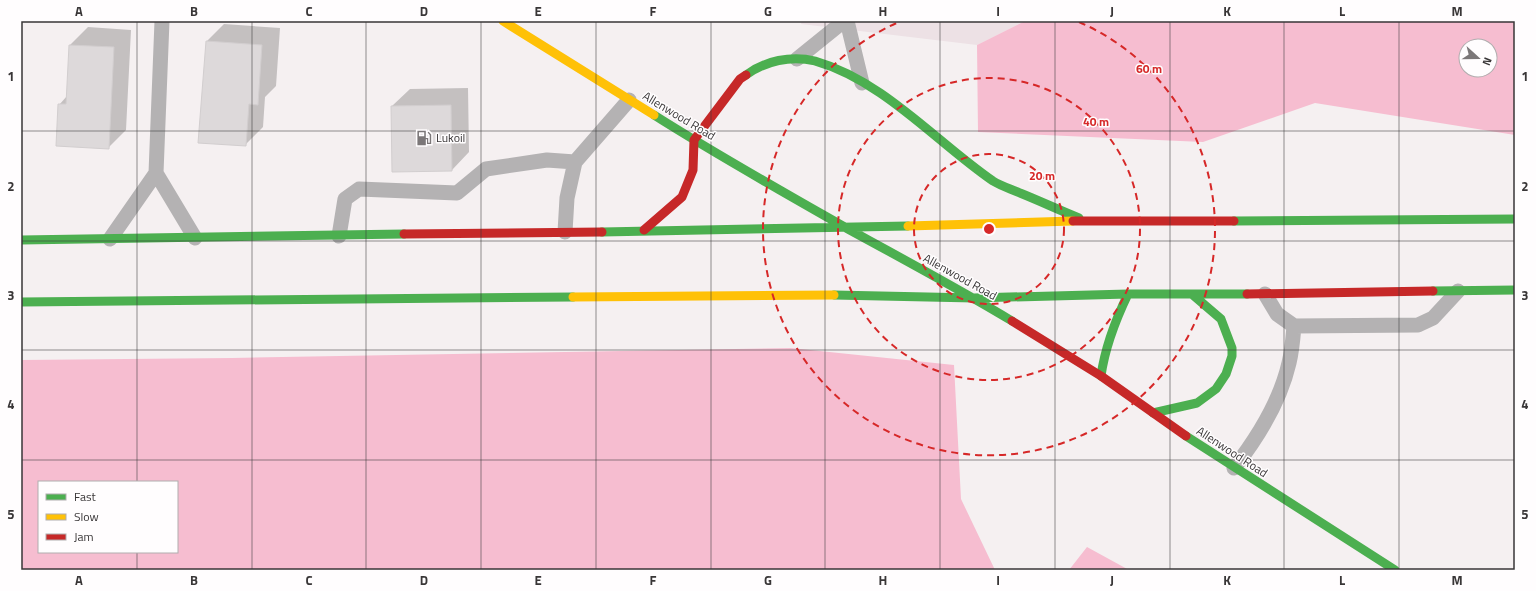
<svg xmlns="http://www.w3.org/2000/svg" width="1536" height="591" font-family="'Titillium Web',sans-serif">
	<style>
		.built { fill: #ede1e5 }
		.forest { fill: #f6bdd0; fill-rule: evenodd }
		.shadow { fill: #0003 }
		.building { fill: #ddd9da; stroke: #d2cecf }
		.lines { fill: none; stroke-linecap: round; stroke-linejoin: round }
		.lane { stroke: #b4b2b3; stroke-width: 15 }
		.fast { stroke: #4caf50; stroke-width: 9 }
		.slow { stroke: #ffc107; stroke-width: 9 }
		.jam { stroke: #c62828; stroke-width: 9 }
		.grid { fill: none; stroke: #393637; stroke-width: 1; stroke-opacity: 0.55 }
		.ring { fill: none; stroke: #d62828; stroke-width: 2; stroke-dasharray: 7 5 }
		.labels { text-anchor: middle; stroke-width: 3; stroke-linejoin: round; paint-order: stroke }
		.street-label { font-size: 12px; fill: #393637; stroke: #fffdfe }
		.poi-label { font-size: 12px; fill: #393637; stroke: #fffdfe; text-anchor: start }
		.centre { fill: #d62828; stroke: #fffdfe; stroke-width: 2 }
		.ring-label { font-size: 12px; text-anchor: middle; font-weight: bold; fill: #d62828; stroke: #fffdfe; stroke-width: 3; stroke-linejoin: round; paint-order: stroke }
		.neatline { fill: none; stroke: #393637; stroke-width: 1.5 }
		.grid-label { font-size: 13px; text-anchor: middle; font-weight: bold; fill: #393637 }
	</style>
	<rect width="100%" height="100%" fill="#f5f0f1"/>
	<path class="built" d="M802 21H1025L977 45 801 24Z"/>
	<path class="forest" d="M1025 21H1515V135L1315 103 1203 142 978 132 977 45ZM1466 46H1490V70H1466Z
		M791 348 954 365 961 499 995 570H21V360L232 358ZM39 482H177V552H39Z
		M1087 547 1129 570H1069Z"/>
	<path class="shadow" d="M224 24 280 28 276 86 265 97 263 127 245 145 207 41Z
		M88 27 131 30 126 130 108 148 59 105 67 96 70 45Z
		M468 88 469 152 452 170 392 106 410 89Z"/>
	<path class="building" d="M206 41 262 45 258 105 249 104 246 146 198 143Z
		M69 45 114 47 109 149 56 146 58 104H66Z
		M451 105 452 171 392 172 391 106Z"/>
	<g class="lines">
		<path class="lane" d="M847 21 862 83
			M797 59 844 21
			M156 173 195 238
			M565 232 567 198 575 162
			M339 236 345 199 359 189 457 193 486 169 547 160 575 162 629 100
			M110 239 156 173 162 21
			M1265 294 1277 314 1294 326 1418 325 1433 318 1458 291
			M1234 468C1259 436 1280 402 1289 363 1292 351 1293 338 1294 326"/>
		<path class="fast" d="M746 75C765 61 791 55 815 61 884 81 935 141 993 181 1001 186 1011 189 1020 193 1040 201 1059 210 1079 218
			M654 115C717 155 783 192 848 229 903 259 959 289 1012 321
			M1234 221 1515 219
			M602 232 908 226
			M21 240 404 234
			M1433 291 1515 290
			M834 295 974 298 1128 294H1247
			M21 302 573 297
			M1101 376C1105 347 1115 321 1128 294
			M1153 413 1197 403 1216 389 1226 374 1232 356V348L1221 319 1193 295
			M1186 436 1395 570"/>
		<path class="slow" d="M503 21 654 115
			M908 226 1073 221
			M573 297 834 295"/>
		<path class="jam" d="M1073 221H1234
			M644 230 682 197 693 170 694 140 740 79 746 75
			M404 234 602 232
			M1247 294 1433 291
			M1012 321 1101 376 1186 436"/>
	</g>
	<path class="grid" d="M137 21V482M252 21V570M366 21V570M481 21V570M596 21V570M711 21V570M825 21V570M940 21V570M1055 21V570M1170 21V570M1284 21V570M1399 21V570M21 131H1515M21 241H1515M21 350H1515M21 460H1515M137 552V570"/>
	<g class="ring">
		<circle cx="989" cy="229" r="75"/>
		<circle cx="989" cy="229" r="151"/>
		<path d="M1079 22A226 226 0 1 1 899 22"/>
	</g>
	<defs>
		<g id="fuel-bare" transform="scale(1.2)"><path d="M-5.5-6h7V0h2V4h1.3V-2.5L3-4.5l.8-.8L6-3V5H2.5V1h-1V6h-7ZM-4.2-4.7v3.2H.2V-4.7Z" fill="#7b7778" stroke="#fffdfe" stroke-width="2.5" paint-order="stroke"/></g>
	</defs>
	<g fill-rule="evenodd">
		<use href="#fuel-bare" x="424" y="138"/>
	</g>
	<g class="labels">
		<g class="street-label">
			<text transform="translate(679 116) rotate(31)" y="4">Allenwood Road</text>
			<text transform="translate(960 277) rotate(29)" y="4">Allenwood Road</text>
			<text transform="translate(1232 452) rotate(33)" y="4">Allenwood Road</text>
		</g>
		<g class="poi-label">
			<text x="436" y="142">Lukoil</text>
		</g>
	</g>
	<circle cx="989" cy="229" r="6" class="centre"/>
	<g class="ring-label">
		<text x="1149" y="73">60 m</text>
		<text x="1096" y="126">40 m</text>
		<text x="1042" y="180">20 m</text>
	</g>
	<rect width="1536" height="591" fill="none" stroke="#fffdfe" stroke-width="44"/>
	<rect x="38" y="481" width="140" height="72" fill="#fffdfe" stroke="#b0adae"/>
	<rect x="46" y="494" width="20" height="6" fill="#4caf50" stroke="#b0adae"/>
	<text x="74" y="501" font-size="12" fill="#393637">Fast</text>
	<rect x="46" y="514" width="20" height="6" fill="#ffc107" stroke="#b0adae"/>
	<text x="74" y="521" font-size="12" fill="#393637">Slow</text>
	<rect x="46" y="534" width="20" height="6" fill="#c62828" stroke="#b0adae"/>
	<text x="74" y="541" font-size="12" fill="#393637">Jam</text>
	<g transform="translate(1478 58) rotate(111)"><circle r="19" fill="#fffdfe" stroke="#b0adae"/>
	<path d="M0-3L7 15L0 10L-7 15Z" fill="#7b7778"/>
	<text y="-6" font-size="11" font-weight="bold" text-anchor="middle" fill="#393637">N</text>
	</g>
	<rect x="22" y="22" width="1492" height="547" class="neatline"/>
	<g class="grid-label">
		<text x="79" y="16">A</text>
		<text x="194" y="16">B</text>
		<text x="309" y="16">C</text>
		<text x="424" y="16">D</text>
		<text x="538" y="16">E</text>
		<text x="653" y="16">F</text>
		<text x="768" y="16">G</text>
		<text x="883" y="16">H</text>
		<text x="998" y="16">I</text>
		<text x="1112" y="16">J</text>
		<text x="1227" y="16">K</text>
		<text x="1342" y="16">L</text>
		<text x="1457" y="16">M</text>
		<text x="11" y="81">1</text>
		<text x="1525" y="81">1</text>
		<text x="11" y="191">2</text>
		<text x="1525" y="191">2</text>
		<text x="11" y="300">3</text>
		<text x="1525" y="300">3</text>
		<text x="11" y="409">4</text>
		<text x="1525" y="409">4</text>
		<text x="11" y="519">5</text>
		<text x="1525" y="519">5</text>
		<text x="79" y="585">A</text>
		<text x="194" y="585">B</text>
		<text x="309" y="585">C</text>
		<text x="424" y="585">D</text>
		<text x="538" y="585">E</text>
		<text x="653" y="585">F</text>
		<text x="768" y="585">G</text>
		<text x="883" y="585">H</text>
		<text x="998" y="585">I</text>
		<text x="1112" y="585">J</text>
		<text x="1227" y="585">K</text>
		<text x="1342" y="585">L</text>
		<text x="1457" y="585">M</text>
	</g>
</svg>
